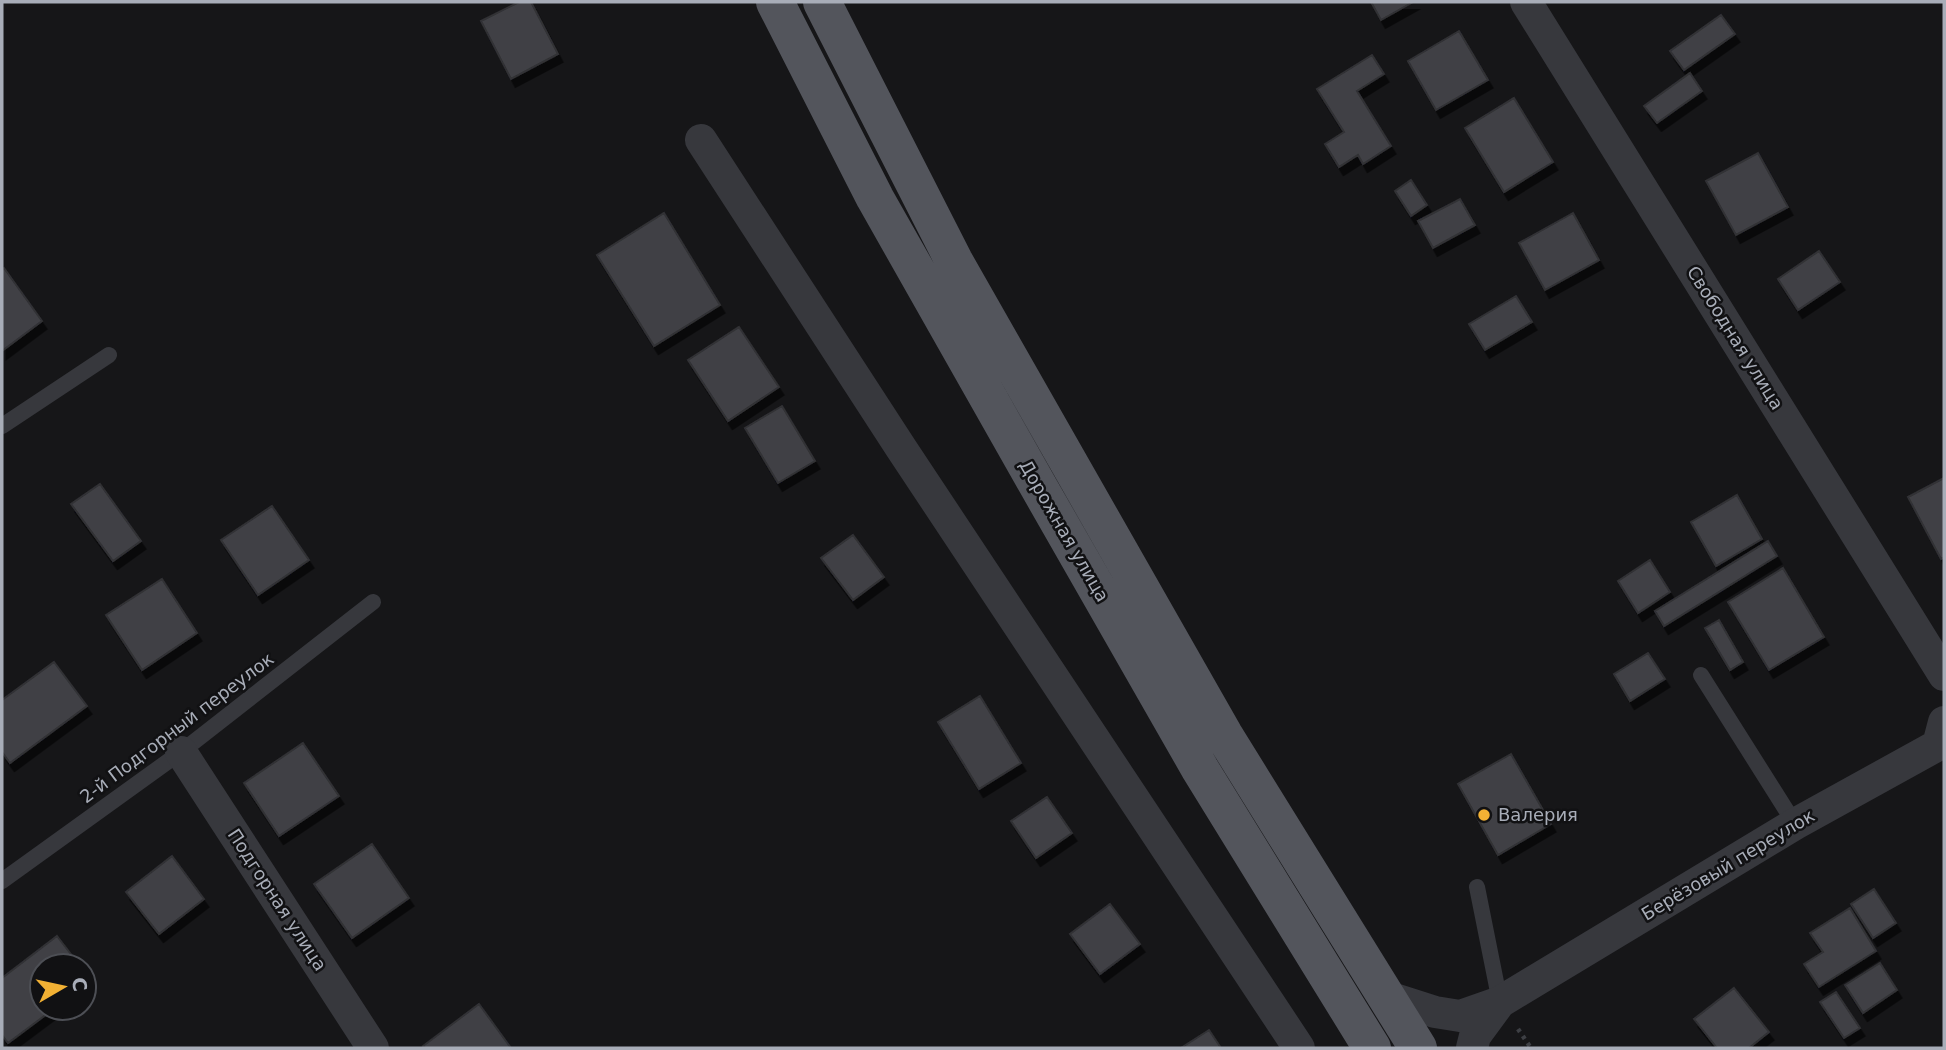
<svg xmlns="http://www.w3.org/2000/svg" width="1946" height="1050" font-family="'DejaVu Sans',sans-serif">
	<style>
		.building { fill: #404145; stroke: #303034; stroke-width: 2; filter: url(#shadow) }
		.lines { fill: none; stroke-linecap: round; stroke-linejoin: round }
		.path { stroke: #3d3f44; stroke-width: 4.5; stroke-dasharray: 3.5 5; stroke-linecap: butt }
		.service { stroke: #37383d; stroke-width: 16 }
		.minor { stroke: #37383d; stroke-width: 32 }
		.primary { stroke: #53555c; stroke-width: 38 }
		.poi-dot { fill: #f2b134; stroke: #111113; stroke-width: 2.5 }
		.labels { text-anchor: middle; stroke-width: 5; stroke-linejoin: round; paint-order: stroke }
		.street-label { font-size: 18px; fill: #a8adb8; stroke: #111113 }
		.poi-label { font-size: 18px; fill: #a8adb8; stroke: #111113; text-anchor: start }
	</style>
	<defs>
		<filter id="shadow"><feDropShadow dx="4.5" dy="8" stdDeviation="0" flood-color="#0009"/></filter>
	</defs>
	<rect width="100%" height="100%" fill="#161618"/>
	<path class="building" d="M519 2H531L558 54 511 79 481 21Z
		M1371 2H1413L1381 20Z
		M1721 15 1735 34 1684 70 1670 51Z
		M1459 31 1488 80 1436 110 1408 61Z
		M1372 55 1384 74 1357 91 1391 146 1363 164 1358 155 1339 167 1325 144 1344 132 1317 89Z
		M1690 73 1702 91 1657 123 1644 106Z
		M1514 98 1553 162 1504 192 1465 128Z
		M1758 153 1788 207 1736 235 1706 181Z
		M1411 180 1427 205 1411 216 1395 191Z
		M1460 199 1475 225 1433 248 1418 221Z
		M664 213 720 305 654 346 597 255Z
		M1573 213 1599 260 1545 290 1519 243Z
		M1819 251 1840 282 1798 310 1778 279Z
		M4 268 42 321 2 351V270Z
		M1516 296 1532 322 1485 350 1469 324Z
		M739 327 779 387 728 421 688 360Z
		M782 406 815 461 778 483 745 428Z
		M1944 478V557L1941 559 1908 497Z
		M100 484 141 541 113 561 71 504Z
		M1737 495 1762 539 1716 566 1691 522Z
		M272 506 309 560 258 595 221 540Z
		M853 535 884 577 853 600 821 558Z
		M1768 541 1777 556 1664 626 1655 611Z
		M1650 560 1670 592 1638 613 1618 581Z
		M1783 568 1824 637 1769 670 1728 602Z
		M162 579 197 633 142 670 106 615Z
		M1719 620 1743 662 1730 670 1705 628Z
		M1648 653 1665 679 1630 701 1614 674Z
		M54 662 87 706 10 763 2 752V700Z
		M980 696 1021 763 979 789 938 722Z
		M303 743 339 796 279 836 244 783Z
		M1511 754 1551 824 1498 855 1458 784Z
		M1047 797 1072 833 1036 858 1011 821Z
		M372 844 409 898 352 938 314 884Z
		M172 856 204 899 159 934 126 892Z
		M1874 889 1896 923 1873 938 1851 904Z
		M1110 904 1140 944 1100 974 1070 934Z
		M1850 908 1876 951 1819 987 1804 964 1823 952 1810 933Z
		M57 936 80 966H42V1008H55L8 1043 2 1035V978Z
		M1880 963 1897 990 1863 1013 1845 985Z
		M1734 988 1769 1032 1749 1048H1717L1694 1019Z
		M1836 992 1860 1028 1844 1038 1820 1002Z
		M479 1004 511 1048H425L423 1046Z
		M1209 1030 1221 1048H1181Z"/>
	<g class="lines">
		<path class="path" d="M1518 1029 1531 1048"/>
		<path class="service" d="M2 426 109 355
			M1701 675 1795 824
			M2 881 181 752 373 602
			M1477 887 1500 1002"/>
		<path class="minor" d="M1526 2 1944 675
			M701 140 901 448 1299 1048
			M181 752 373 1048
			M1385 996 1435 1012 1460 1016 1500 1002 1795 824 1938 745 1944 722
			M1472 1048 1475 1036 1500 1002"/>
		<path class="primary" d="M775 2 875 198 1037 484 1200 769 1372 1048
			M822 2 954 261 1224 735 1418 1048"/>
	</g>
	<circle class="poi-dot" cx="1484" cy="815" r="7"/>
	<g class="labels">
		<g class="street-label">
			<text transform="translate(1735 338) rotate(58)" y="6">Свободная улица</text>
			<text transform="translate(1064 531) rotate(60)" y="6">Дорожная улица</text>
			<text transform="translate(177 728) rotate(-37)" y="6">2-й Подгорный переулок</text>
			<text transform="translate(1728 865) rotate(-31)" y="6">Берёзовый переулок</text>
			<text transform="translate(277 900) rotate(57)" y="6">Подгорная улица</text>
		</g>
		<g class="poi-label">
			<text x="1498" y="821">Валерия</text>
		</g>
	</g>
	<rect width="1946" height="1050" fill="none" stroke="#a8adb8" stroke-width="7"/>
	<g transform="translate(63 987) rotate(81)"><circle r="33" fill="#111113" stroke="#4d4f55" stroke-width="2"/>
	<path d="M0-5L12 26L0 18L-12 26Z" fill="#f2b134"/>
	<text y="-10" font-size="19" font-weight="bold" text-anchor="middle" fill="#a8adb8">С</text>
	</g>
</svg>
